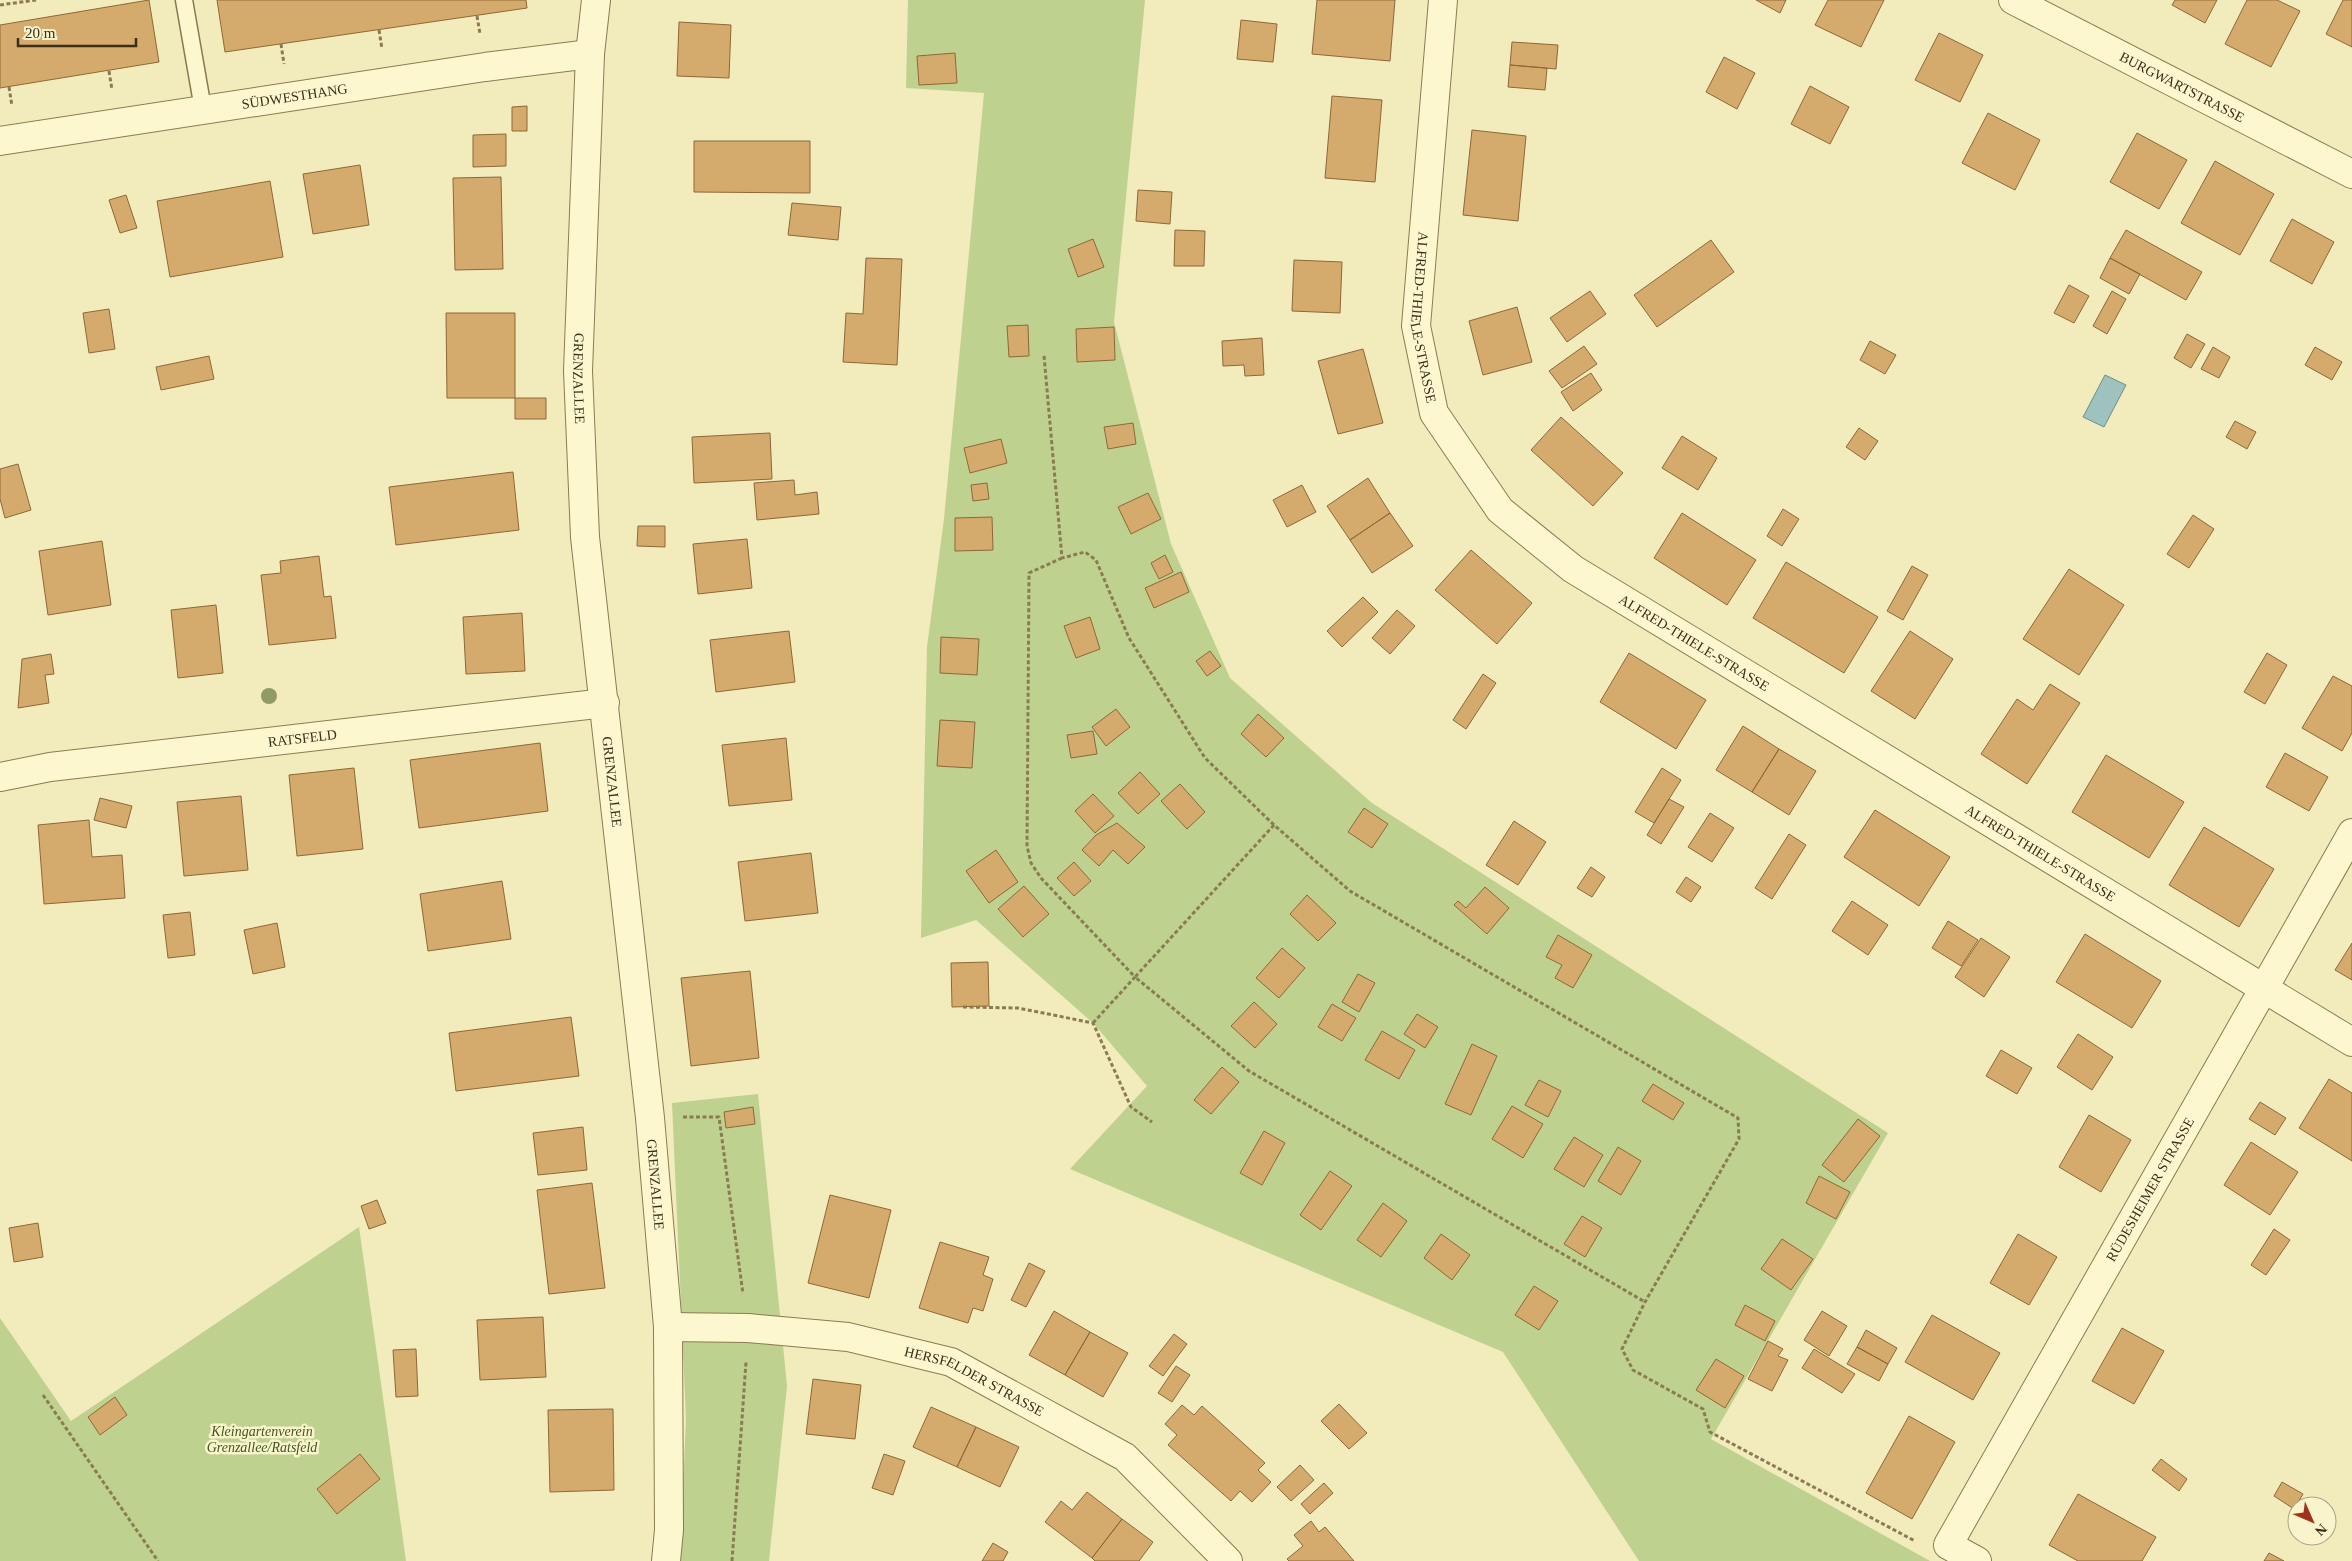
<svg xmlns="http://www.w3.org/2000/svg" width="2352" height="1561" font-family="Georgia,serif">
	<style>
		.green { fill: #bed18e }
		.water { fill: #a0c2be; stroke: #67918e }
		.building { fill: #d5aa6d; stroke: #8d6837 }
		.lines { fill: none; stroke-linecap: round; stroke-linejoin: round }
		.service-casing { stroke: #8b7b53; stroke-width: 19 }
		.minor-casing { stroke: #8b7b53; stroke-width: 30 }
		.path { stroke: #8b7b53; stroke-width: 3; stroke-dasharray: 4 2.5; stroke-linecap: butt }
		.service { stroke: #fcf7cf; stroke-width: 16 }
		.minor { stroke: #fcf7cf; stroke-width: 28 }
		.tree { fill: #909a65 }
		.labels { text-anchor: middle; stroke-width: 5; stroke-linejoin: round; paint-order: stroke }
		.street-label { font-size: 14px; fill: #392e1a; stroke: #f9f4cc }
		.park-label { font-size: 14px; font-style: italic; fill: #3f571e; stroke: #f9f4cc }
	</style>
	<rect width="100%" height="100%" fill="#f2ebbb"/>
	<path class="green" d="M908 0H1145L1114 322 1171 544 1230 678 1372 803 1888 1133 1711 1439 1930 1561H1639L1503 1352 1070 1169 1147 1086 1093 1023 976 920 921 938 927 647 944 519 984 93 906 88Z
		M758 1094 787 1386 769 1561H680L686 1418 672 1103Z
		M359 1227 406 1561H0V1318L71 1421Z"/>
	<path class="water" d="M2105 375 2126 385 2104 427 2083 417Z"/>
	<path class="building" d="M149 0 159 62 0 88V25Z
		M217 0H526L527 8 225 52Z
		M1317 0H1395L1390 61 1312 54Z
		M1756 0H1786L1780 13Z
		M1828 0H1884L1861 47 1815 25Z
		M2175 0H2217L2205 23 2172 5Z
		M2247 0H2277L2300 11 2271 67 2225 44Z
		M2343 0H2352V47L2326 34Z
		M1241 20 1277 24 1273 62 1237 59Z
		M679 22 731 25 729 78 677 76Z
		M1939 33 1983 55 1960 102 1915 80Z
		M1512 42 1558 45 1556 69 1510 65Z
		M955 53 957 83 919 85 917 56Z
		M1724 57 1755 73 1737 109 1706 92Z
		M1510 65 1547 68 1545 90 1508 87Z
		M1810 86 1849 107 1830 144 1791 124Z
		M1332 96 1382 100 1375 182 1325 178Z
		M527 106V131H512V107Z
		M1988 113 2040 140 2015 190 1962 163Z
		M1472 130 1526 136 1518 221 1463 215Z
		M2137 133 2187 160 2159 209 2110 182Z
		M506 134V166L473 167V135Z
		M694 141H810V193L694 192Z
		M2215 161 2274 194 2240 255 2181 223Z
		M360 165 369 225 313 234 303 174Z
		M501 177 503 269 455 270 453 178Z
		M270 181 283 257 170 277 157 201Z
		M1138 190 1172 192 1170 224 1136 221Z
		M126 195 137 228 120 233 109 200Z
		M792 203 841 207 838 240 788 235Z
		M2292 219 2334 242 2312 284 2270 261Z
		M1175 230 1205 231 1204 266H1174Z
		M2126 230 2202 272 2186 300 2110 258Z
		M1093 239 1104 267 1078 277 1068 249Z
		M1711 240 1734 272 1657 327 1634 295Z
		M866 258 902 259 897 365 843 362 846 313 863 314Z
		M2110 258 2140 274 2129 294 2100 278Z
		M1294 260 1342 262 1340 313 1292 311Z
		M2069 285 2089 296 2074 323 2054 313Z
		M1590 291 1606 314 1567 342 1550 318Z
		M2112 291 2126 299 2107 334 2093 326Z
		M1517 307 1532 362 1483 375 1469 321Z
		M109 309 115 349 89 353 83 313Z
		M446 313H515V398H447Z
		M1028 325 1029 356 1009 357 1007 326Z
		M1114 327 1115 360 1077 362 1076 329Z
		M2187 334 2205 344 2191 368 2174 358Z
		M1262 338 1264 375 1245 376 1244 365 1223 366 1222 341Z
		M1870 341 1896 355 1885 374 1860 360Z
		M1584 346 1597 364 1562 388 1549 371Z
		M2213 347 2230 357 2219 378 2201 369Z
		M2315 347 2342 362 2332 380 2305 365Z
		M1363 349 1383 423 1338 434 1318 361Z
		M209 356 214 379 161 390 156 367Z
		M1591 373 1602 390 1573 411 1561 392Z
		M515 398H546V419H515Z
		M1561 417 1623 473 1593 506 1531 450Z
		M2235 421 2256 432 2247 449 2226 437Z
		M1133 423 1136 444 1108 449 1104 427Z
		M1859 428 1878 441 1865 460 1846 447Z
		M770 433 772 479 694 483 692 437Z
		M1682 436 1717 458 1698 490 1662 468Z
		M1001 439 1007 463 970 473 964 448Z
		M18 464 31 510 5 518 0 499V469Z
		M513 472 519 530 396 545 389 487Z
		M1368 478 1390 513 1350 540 1327 506Z
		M794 480 795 495 817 492 819 514 757 520 754 483Z
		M987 483 989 499 973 501 971 485Z
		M1302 485 1316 512 1287 527 1273 500Z
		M1148 493 1161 519 1131 534 1118 507Z
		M1783 509 1799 519 1782 546 1767 536Z
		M1390 513 1413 546 1372 573 1350 540Z
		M1682 513 1756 560 1727 605 1654 558Z
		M2193 515 2214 529 2189 568 2167 554Z
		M992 517 993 550 955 551V518Z
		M638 526H665V547L637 546Z
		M747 539 752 588 698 594 693 544Z
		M102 541 111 605 48 615 39 551Z
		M1471 550 1532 603 1497 644 1435 590Z
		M1165 555 1173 572 1159 579 1151 563Z
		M319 556 324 597 331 596 336 638 269 645 261 575 281 573 280 561Z
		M1786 562 1878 617 1844 673 1753 618Z
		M1912 566 1928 575 1903 620 1887 611Z
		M2069 569 2124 605 2079 675 2023 639Z
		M1181 572 1189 592 1154 608 1145 588Z
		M1363 597 1378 612 1342 647 1327 631Z
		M216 605 223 673 178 678 171 610Z
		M1397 610 1415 626 1390 654 1372 638Z
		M522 613 525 671 466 674 463 617Z
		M1090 617 1100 649 1076 658 1064 626Z
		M789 631 795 682 716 692 710 640Z
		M1910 631 1953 659 1915 719 1871 691Z
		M941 637 979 639 977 675 940 673Z
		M1210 651 1221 666 1207 676 1196 661Z
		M1629 653 1706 700 1676 749 1600 702Z
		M2267 653 2287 665 2265 704 2244 692Z
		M51 654 54 674 45 675 49 703 18 708 22 659Z
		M1483 674 1496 683 1466 729 1453 720Z
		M2333 676 2352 686V733L2342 751 2302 728Z
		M2050 684 2080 703 2027 784 1981 754 2017 699 2033 710Z
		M1116 709 1130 727 1106 746 1092 727Z
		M1258 714 1284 738 1266 757 1241 734Z
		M940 720 975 722 972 768 937 766Z
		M1743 726 1779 749 1752 792 1716 770Z
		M1093 731 1097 754 1071 758 1067 735Z
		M786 738 792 800 729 806 722 745Z
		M540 743 548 811 419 828 410 760Z
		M1779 749 1816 771 1789 815 1752 792Z
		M2285 753 2328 777 2309 811 2266 787Z
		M2106 755 2184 802 2149 858 2072 812Z
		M354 768 363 849 297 856 289 775Z
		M1662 768 1681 780 1654 823 1635 812Z
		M1140 772 1160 794 1138 814 1118 793Z
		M1180 784 1205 812 1187 829 1161 801Z
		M1093 794 1114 816 1095 833 1075 811Z
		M241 796 248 870 184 876 177 802Z
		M100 798 132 806 126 828 94 820Z
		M1669 799 1684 807 1661 844 1647 835Z
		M1364 808 1388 824 1372 848 1348 832Z
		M1875 810 1950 857 1919 906 1844 857Z
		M1710 813 1734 828 1712 862 1688 847Z
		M89 820 92 857 122 855 125 898 44 904 38 825Z
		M1514 821 1546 842 1518 885 1486 865Z
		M1117 823 1145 847 1128 864 1113 850 1099 866 1082 850 1096 835Z
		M2204 827 2274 869 2239 927 2169 885Z
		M1789 834 1806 845 1772 899 1755 888Z
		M996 850 1018 882 989 903 966 871Z
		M811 853 818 913 745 921 738 862Z
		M1074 862 1091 881 1074 896 1057 878Z
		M1591 867 1605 877 1592 897 1577 888Z
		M1686 877 1701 887 1691 902 1676 892Z
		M502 881 511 939 428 951 420 894Z
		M1024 886 1049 914 1023 937 998 909Z
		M1485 887 1509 908 1487 934 1454 905 1458 901 1466 908Z
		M1307 895 1336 923 1318 941 1290 914Z
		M1852 901 1888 925 1868 955 1832 931Z
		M190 912 195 955 168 958 163 915Z
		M1948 921 1978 940 1961 966 1932 948Z
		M277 923 285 967 253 974 244 930Z
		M2085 934 2161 981 2132 1028 2056 982Z
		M1558 935 1592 955 1573 988 1555 978 1562 965 1546 957Z
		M1981 938 2010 957 1984 997 1955 977Z
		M2352 943V980L2335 970Z
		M1282 948 1305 968 1279 998 1256 978Z
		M988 962 989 1006 952 1007 951 963Z
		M750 971 759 1058 691 1066 681 978Z
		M1358 974 1375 983 1359 1012 1342 1002Z
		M1254 1002 1277 1024 1255 1048 1231 1026Z
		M1332 1004 1356 1018 1342 1041 1318 1027Z
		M1417 1014 1438 1027 1425 1048 1404 1034Z
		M571 1017 579 1076 456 1091 449 1033Z
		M1382 1031 1415 1050 1399 1079 1365 1060Z
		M2078 1034 2113 1057 2092 1090 2057 1067Z
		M1472 1044 1497 1056 1471 1115 1445 1104Z
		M2001 1050 2032 1068 2017 1094 1986 1076Z
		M1222 1067 1239 1082 1211 1114 1194 1100Z
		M2329 1079 2352 1093V1161L2299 1128Z
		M1539 1080 1561 1091 1548 1117 1525 1105Z
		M1653 1084 1684 1103 1673 1120 1642 1101Z
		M2260 1102 2286 1118 2275 1135 2249 1119Z
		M1512 1106 1543 1124 1523 1158 1492 1139Z
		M753 1107 755 1124 726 1128 724 1112Z
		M2089 1115 2131 1140 2101 1192 2059 1167Z
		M1858 1119 1880 1136 1844 1182 1822 1165Z
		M583 1127 587 1170 538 1175 533 1133Z
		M1264 1131 1285 1143 1262 1185 1240 1173Z
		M1574 1137 1603 1155 1584 1187 1554 1169Z
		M2251 1142 2298 1172 2270 1215 2224 1185Z
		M1618 1147 1641 1161 1621 1195 1598 1181Z
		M1330 1171 1352 1186 1321 1230 1300 1215Z
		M1819 1176 1850 1192 1836 1219 1806 1203Z
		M592 1183 605 1288 549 1294 537 1190Z
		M830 1195 891 1210 869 1298 808 1283Z
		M377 1200 386 1223 369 1229 361 1206Z
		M1383 1203 1407 1221 1381 1257 1357 1240Z
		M1582 1216 1602 1228 1585 1257 1564 1244Z
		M38 1223 43 1257 14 1262 9 1228Z
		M2274 1229 2290 1240 2266 1275 2251 1265Z
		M1441 1234 1470 1255 1452 1280 1424 1258Z
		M2018 1234 2057 1257 2029 1305 1990 1283Z
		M1782 1239 1813 1259 1791 1290 1761 1269Z
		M940 1242 989 1257 983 1275 993 1279 983 1311 973 1308 968 1323 919 1308Z
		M1029 1263 1045 1271 1026 1307 1011 1300Z
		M1534 1286 1558 1301 1539 1330 1515 1315Z
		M1745 1305 1775 1321 1765 1341 1735 1325Z
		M1054 1311 1090 1332 1065 1375 1029 1355Z
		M1822 1311 1847 1326 1829 1356 1804 1340Z
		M1932 1315 2000 1353 1973 1400 1905 1362Z
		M543 1317 546 1377 480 1380 477 1320Z
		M2122 1328 2164 1351 2134 1404 2092 1381Z
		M1866 1330 1897 1348 1888 1364 1857 1347Z
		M1090 1332 1128 1353 1103 1397 1065 1375Z
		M1174 1334 1187 1344 1163 1376 1149 1366Z
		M1768 1341 1783 1349 1778 1356 1788 1360 1772 1391 1748 1379Z
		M1857 1347 1888 1364 1879 1381 1847 1364Z
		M416 1349 418 1396 396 1397 393 1350Z
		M1814 1349 1855 1374 1842 1393 1802 1368Z
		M1716 1359 1744 1376 1725 1408 1696 1390Z
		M1176 1366 1190 1375 1172 1402 1158 1393Z
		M813 1379 861 1385 855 1439 806 1434Z
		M115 1397 127 1415 100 1435 88 1417Z
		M1339 1404 1367 1433 1349 1449 1321 1421Z
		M1182 1405 1194 1415 1202 1406 1265 1463 1258 1470 1271 1482 1252 1502 1240 1491 1231 1501 1168 1445 1177 1435 1165 1424Z
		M931 1407 976 1427 957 1467 913 1447Z
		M613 1409 614 1490 550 1492 548 1410Z
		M1909 1416 1955 1442 1912 1519 1866 1493Z
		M976 1427 1019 1447 1000 1487 957 1467Z
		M360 1454 380 1479 337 1514 317 1489Z
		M884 1454 905 1461 893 1495 872 1488Z
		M2161 1459 2187 1479 2179 1491 2152 1470Z
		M1300 1465 1314 1480 1291 1501 1277 1487Z
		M2282 1482 2303 1494 2294 1509 2274 1496Z
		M1324 1483 1333 1493 1310 1514 1301 1504Z
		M1087 1492 1122 1519 1092 1558 1045 1522 1061 1501 1072 1510Z
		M2078 1494 2156 1537 2142 1561H2078L2049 1545Z
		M1122 1519 1153 1542 1139 1561H1095L1092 1558Z
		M1311 1521 1319 1532 1325 1527 1354 1561H1289L1287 1559 1303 1546 1294 1535Z
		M993 1543 1008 1552 1003 1561H982Z
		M2269 1553 2284 1561H2264Z"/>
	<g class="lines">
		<g class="service-casing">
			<path id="service" d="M184 0 203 109"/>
		</g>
		<g class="minor-casing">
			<g id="minor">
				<path id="s1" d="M596 0 590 54 578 371 585 537 650 1118 668 1327 669 1530 666 1561"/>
				<path id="s2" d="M1443 0 1416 326 1434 413 1500 510 1573 569 2352 1042"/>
				<path id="s3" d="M2013 0 2352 174"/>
				<path id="s4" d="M0 141 485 67 590 54"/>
				<path id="s5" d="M0 777 50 767 605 703"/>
				<path id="s6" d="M668 1327 748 1328 848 1337 951 1362 1125 1457 1228 1561"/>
				<path id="s7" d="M1977 1561 1948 1545 2352 833"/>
			</g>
		</g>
		<path class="path" d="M0 5 36 0
			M477 16 480 34
			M379 30 382 49
			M281 44 284 64
			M109 71 112 90
			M9 87 12 106
			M1044 356 1062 558 1085 552 1096 560 1129 638 1205 758 1274 825 1350 891 1738 1118 1739 1139 1645 1302 1622 1349 1633 1370 1703 1409 1710 1432 1915 1541
			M1062 558 1029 573 1027 846 1031 863 1041 878 1135 977 1093 1023
			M1274 825 1135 977 1249 1071 1645 1302
			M963 1007 1018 1008 1093 1023 1131 1107 1152 1122
			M683 1117H719L743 1294
			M43 1395 158 1561
			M732 1561 746 1362"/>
		<use href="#service" class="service"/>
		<use href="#minor" class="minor"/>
	</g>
	<circle class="tree" cx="269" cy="696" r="8"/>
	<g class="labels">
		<g class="street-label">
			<text dy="5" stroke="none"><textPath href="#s3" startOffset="190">BURGWARTSTRASSE</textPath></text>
			<text dy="5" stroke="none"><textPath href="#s4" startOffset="298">SÜDWESTHANG</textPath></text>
			<text dy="5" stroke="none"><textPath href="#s2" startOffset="319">ALFRED-THIELE-STRASSE</textPath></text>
			<text dy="5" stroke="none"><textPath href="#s1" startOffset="379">GRENZALLEE</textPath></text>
			<text dy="5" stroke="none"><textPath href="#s2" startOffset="769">ALFRED-THIELE-STRASSE</textPath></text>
			<text dy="5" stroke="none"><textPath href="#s5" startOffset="305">RATSFELD</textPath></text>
			<text dy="5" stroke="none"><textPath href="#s1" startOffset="784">GRENZALLEE</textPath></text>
			<text dy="5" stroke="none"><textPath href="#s2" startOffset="1174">ALFRED-THIELE-STRASSE</textPath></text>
			<text dy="5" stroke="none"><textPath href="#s1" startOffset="1189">GRENZALLEE</textPath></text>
			<text dy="5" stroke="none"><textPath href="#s7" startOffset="442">RÜDESHEIMER STRASSE</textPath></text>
			<text dy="5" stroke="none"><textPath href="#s6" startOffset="315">HERSFELDER STRASSE</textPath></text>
		</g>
		<g class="park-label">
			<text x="262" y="1436">Kleingartenverein<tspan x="262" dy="16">Grenzallee/Ratsfeld</tspan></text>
		</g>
	</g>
	<g transform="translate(2312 1521) rotate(135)"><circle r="24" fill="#f9f4cc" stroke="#aca585"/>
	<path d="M0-4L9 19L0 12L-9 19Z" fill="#a0331d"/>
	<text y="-8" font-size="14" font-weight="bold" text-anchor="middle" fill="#392e1a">N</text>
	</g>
	<path d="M18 38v8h118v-8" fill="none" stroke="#392e1a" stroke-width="2.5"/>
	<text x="25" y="38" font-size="15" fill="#392e1a" stroke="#f9f4cc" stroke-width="4" paint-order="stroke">20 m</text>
</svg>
